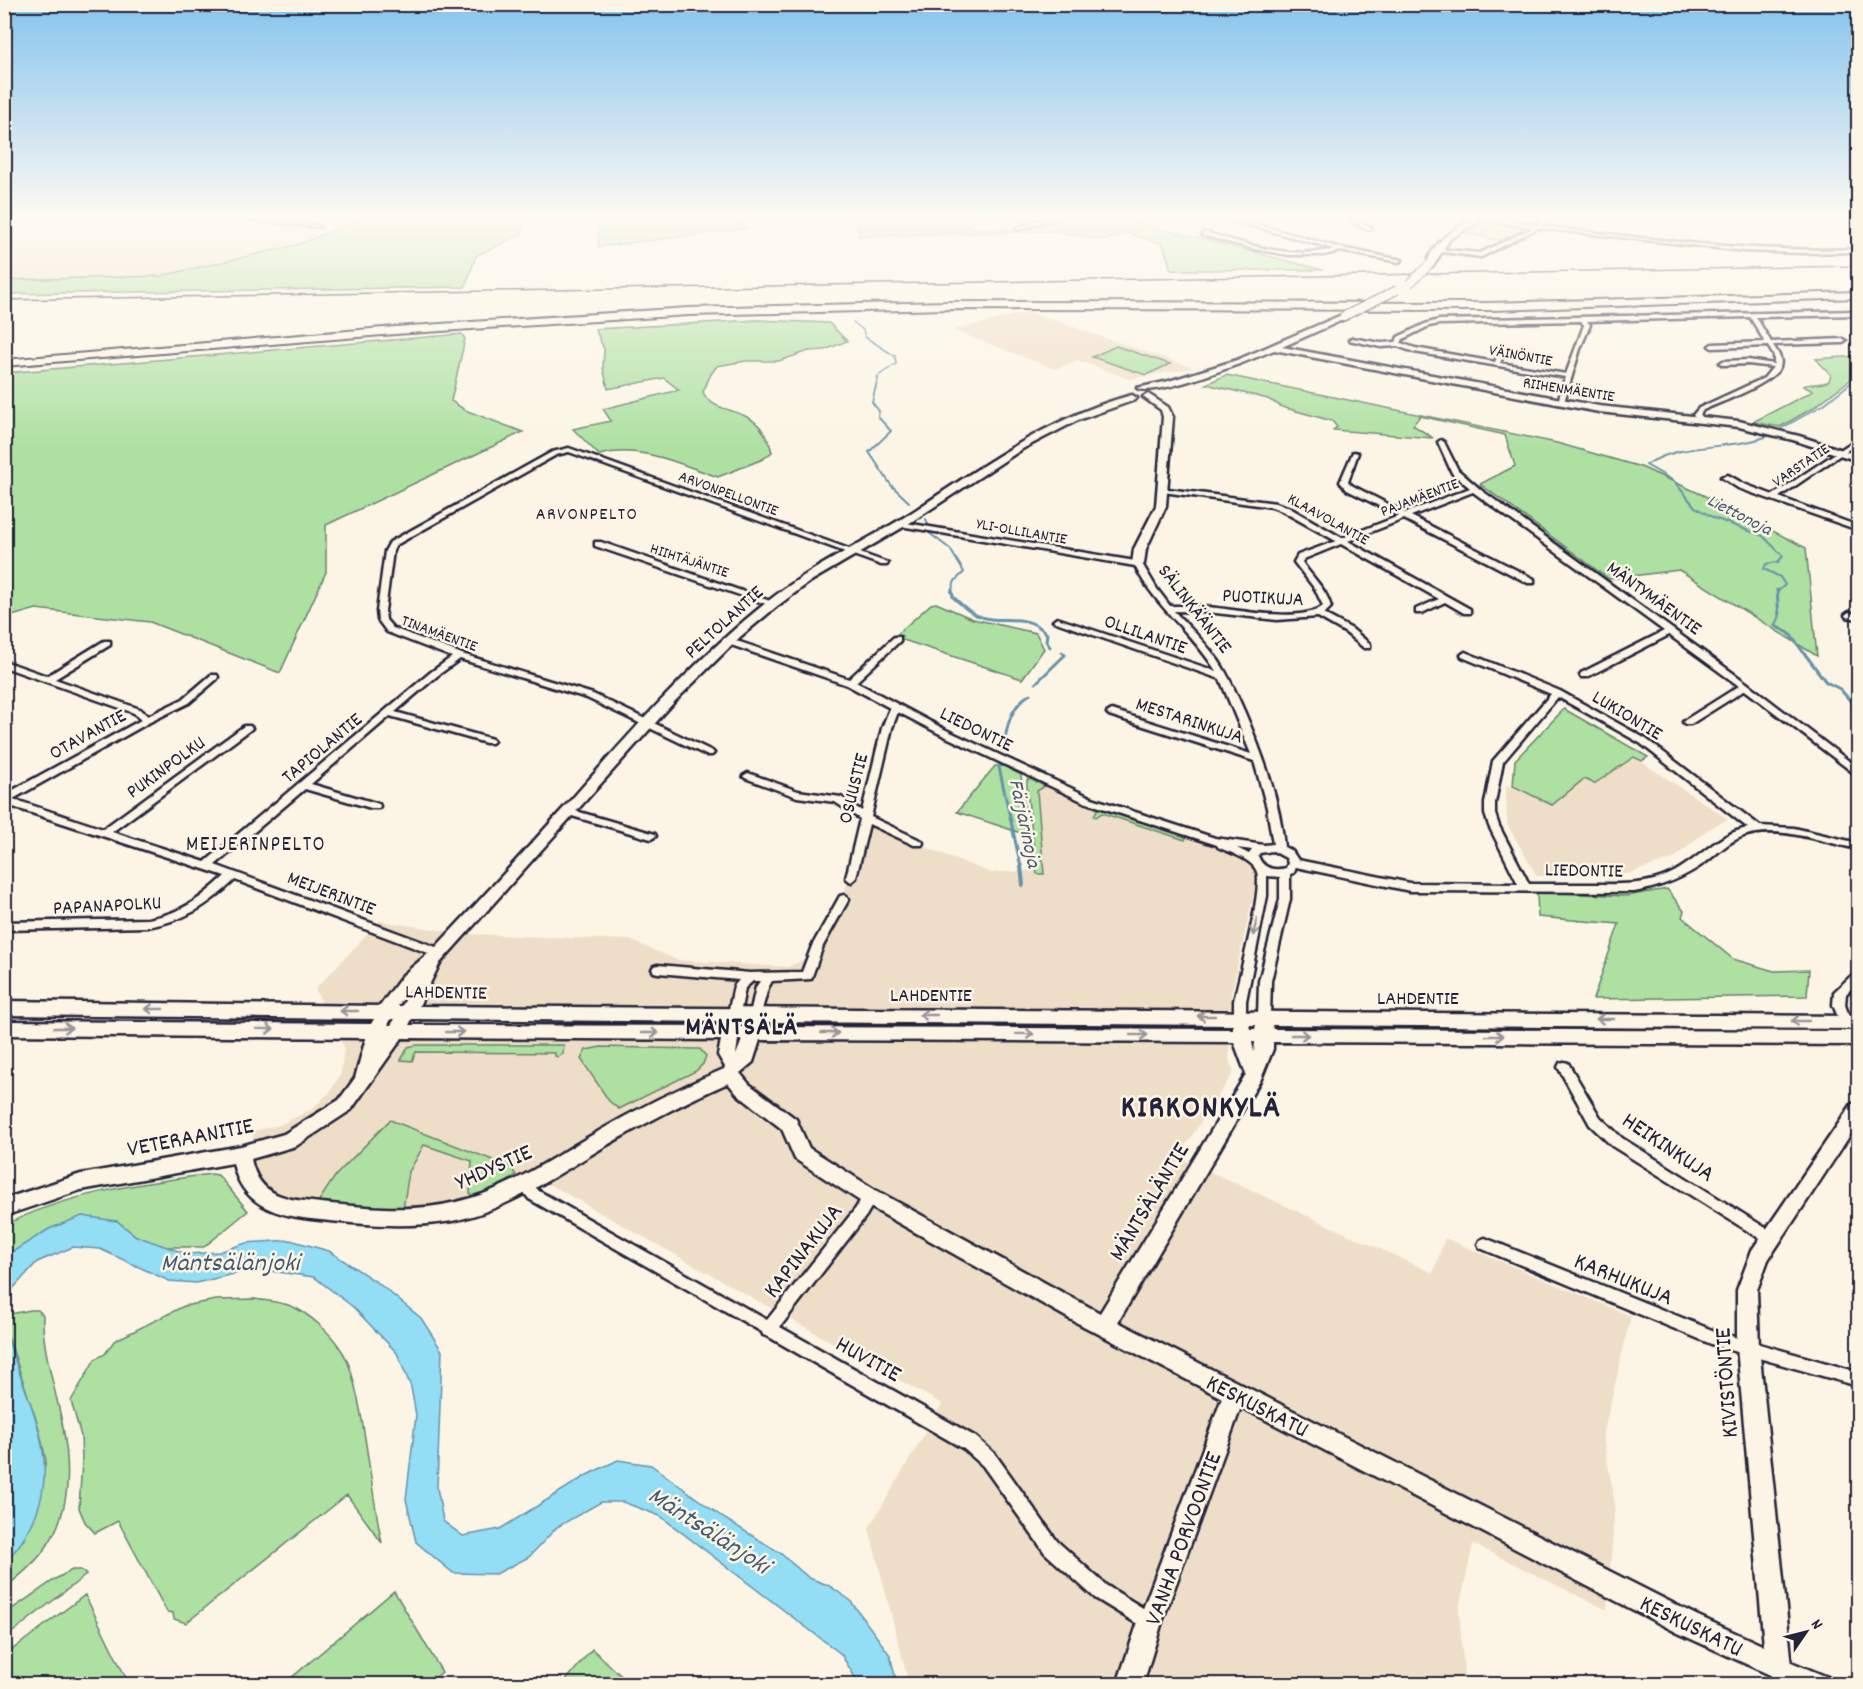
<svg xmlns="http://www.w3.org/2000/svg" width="1863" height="1689" font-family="Dekko,sans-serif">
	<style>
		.built { fill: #efdec7 }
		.green { fill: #ade0a1; stroke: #68816e; stroke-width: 1.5 }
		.water { fill: #93ddf5; stroke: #6692ab; stroke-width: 1.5 }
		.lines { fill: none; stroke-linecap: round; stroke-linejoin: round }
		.stream-far3 { stroke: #6692ab; stroke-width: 1.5 }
		.stream-far2 { stroke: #6692ab; stroke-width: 2 }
		.stream-far1 { stroke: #6692ab; stroke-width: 3 }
		.stream { stroke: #6692ab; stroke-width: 4 }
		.street-casing { stroke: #22223b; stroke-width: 5 }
		.secondary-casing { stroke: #22223b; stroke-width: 5 }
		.highway-casing { stroke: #22223b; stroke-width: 4 }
		.street { fill: #fcf5e5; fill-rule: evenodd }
		.secondary { fill: #fcf5e5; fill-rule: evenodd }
		.highway { fill: #fcf5e5; fill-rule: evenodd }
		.rail { stroke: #22223b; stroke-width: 1.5 }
		.secondary-bridge-casing { stroke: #22223b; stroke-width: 10; stroke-linecap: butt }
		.secondary-bridge { stroke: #fcf5e5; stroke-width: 8 }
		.oneway { stroke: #9a9698 }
		.labels { text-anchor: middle; stroke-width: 5; stroke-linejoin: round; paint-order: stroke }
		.far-street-label { font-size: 16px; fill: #22223b; stroke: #fcf5e5 }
		.far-neighbourhood-label { font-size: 18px; letter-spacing: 1.5px; fill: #22223b; stroke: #fcf5e5 }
		.far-water-label { font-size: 18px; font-style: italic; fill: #445a73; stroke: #fcf5e5 }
		.street-label { font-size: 20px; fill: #22223b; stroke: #fcf5e5 }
		.water-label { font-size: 21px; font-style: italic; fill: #445a73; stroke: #fcf5e5 }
		.neighbourhood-label { font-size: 21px; letter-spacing: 1.5px; fill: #22223b; stroke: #fcf5e5 }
		.near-street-label { font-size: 24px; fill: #22223b; stroke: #fcf5e5 }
		.district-label { font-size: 26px; font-weight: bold; letter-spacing: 1.5px; fill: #22223b; stroke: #fcf5e5 }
		.near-water-label { font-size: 26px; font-style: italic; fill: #445a73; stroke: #fcf5e5 }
		.near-district-label { font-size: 32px; font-weight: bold; letter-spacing: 1.5px; fill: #22223b; stroke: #fcf5e5 }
	</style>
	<rect width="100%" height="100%" fill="#fcf5e5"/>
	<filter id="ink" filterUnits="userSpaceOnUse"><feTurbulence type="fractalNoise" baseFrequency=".0167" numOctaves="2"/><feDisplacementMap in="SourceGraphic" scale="12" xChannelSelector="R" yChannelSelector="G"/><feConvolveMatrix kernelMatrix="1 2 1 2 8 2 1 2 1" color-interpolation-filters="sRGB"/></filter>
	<g filter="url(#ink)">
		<path class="built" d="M4 216H368L297 245 161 276 5 280Z
			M1029 312 1194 368 1129 379 1077 360 1055 369 953 330Z
			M1634 757 1728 819 1707 830 1673 859 1627 874 1537 876 1507 824 1506 785 1552 805 1584 779 1594 783Z
			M1027 774 1211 841 1250 852 1252 863 1259 871 1231 994 1229 1060 1234 1072 1178 1157 1433 1273 1445 1238 1631 1316 1603 1436 1615 1504 1607 1610 1473 1544 1459 1609 1465 1684H909L869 1528 942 1404 549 1184 512 1196 457 1221 387 1227 266 1197 252 1172 253 1131 279 1125 311 1110 330 1092 341 1073 344 1047 315 989 380 921 467 934 630 940 677 960 788 967 821 951 870 825 991 873 1036 870Z"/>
		<path class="green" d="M368 216H521L523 233 476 256 465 287 5 294V280L161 276 297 245Z
			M598 216H728L748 228 599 247Z
			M858 216H976L967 228 1027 230 1073 216H1112L1323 270H1171L1163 244 1128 233 1105 240 1056 231 859 236Z
			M1482 221 1526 229 1500 241 1463 232Z
			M757 320 829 323 847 341 825 350 809 351 779 361H746L717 366 711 374 703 392C715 420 759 399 772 452L763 459 718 477C679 464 641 444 599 455L573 429 611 421 603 409 679 390 664 378 608 389 603 368 604 349 595 329Z
			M462 334 465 339 451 401 465 410 523 432 326 525V572L280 673 150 622 36 609 5 618V373Z
			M1116 346 1170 364 1146 375 1092 357Z
			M1858 356V374L1813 408 1780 427 1753 422 1813 391 1803 386C1812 382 1819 386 1829 381L1831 375 1816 359Z
			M1226 375 1557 443 1641 467 1703 495 1806 548 1817 656 1679 570 1609 579 1480 484 1515 466 1505 435 1420 416 1413 425 1433 438 1333 430 1337 427 1332 421 1282 407 1268 399 1206 384Z
			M936 603 973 619 1036 633 1044 649 1022 679 894 637 931 604Z
			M1564 709 1648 757 1642 761 1634 757 1594 784 1584 779 1552 805 1513 786 1515 760Z
			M995 766H1004L1021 775 1027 835 957 812Z
			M1030 779 1045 786 1037 791 1044 874H1037L1027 791V780Z
			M1098 808 1186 836 1185 840 1102 813 1096 817 1094 816Z
			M1667 889 1684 911 1682 917 1733 959 1774 971 1809 970 1807 996 1593 999 1619 924 1538 917 1537 892 1626 896Z
			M417 1045H564L563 1054 558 1057 555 1056V1053L416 1052 412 1061 401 1060 408 1047Z
			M601 1047 696 1049H700L706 1056 703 1064 696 1071 619 1109 609 1101 581 1059 586 1050Z
			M390 1120 511 1167 516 1175 500 1187 474 1196 470 1194 472 1161 424 1145 409 1172 403 1209 318 1202 336 1175Z
			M211 1174 218 1175 248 1211 204 1247H162L136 1236 117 1221 7 1255 5 1259V1225C67 1193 142 1183 211 1174Z
			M255 1299C266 1301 280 1302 291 1306 310 1314 331 1333 342 1351 351 1365 354 1383 358 1399 368 1447 372 1495 382 1543L347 1495 186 1623 174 1619 173 1613 167 1612 118 1521 95 1533 85 1522 79 1508 82 1461 81 1436 71 1401 95 1359 105 1354 114 1341 184 1306 216 1300Z
			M31 1310H38L43 1315C42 1342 50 1370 56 1396 69 1447 77 1500 47 1546 36 1563 19 1576 5 1588V1561L25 1538 46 1461 39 1429 5 1327 4 1315Z
			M72 1570H81L86 1575 5 1638V1614L57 1578Z
			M394 1591 442 1672 428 1684H284Z
			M85 1595 129 1684H5V1655Z
			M592 1649 630 1684H563Z"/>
		<path class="water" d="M82 1216 117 1221 136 1236 187 1254 219 1252 246 1243 290 1240 329 1251 378 1283 421 1318 442 1351 437 1487 443 1521 463 1536 500 1529 587 1475 618 1460 651 1465 725 1519 779 1552 809 1578 828 1585 850 1600 890 1655 897 1684H859L841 1654 660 1516 623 1502H601L557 1527 529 1557 496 1574 453 1573 416 1542 406 1499 416 1415 411 1387 397 1353 353 1307 314 1277 255 1269 196 1283 169 1281 100 1249 73 1247 37 1262 11 1291 5 1307 4 1259 7 1255 49 1229Z
			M5 1327C21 1395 66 1453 32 1524 25 1538 17 1551 5 1561Z"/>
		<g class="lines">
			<path class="stream-far3" d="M853 322 863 330 865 337 895 356 896 364 878 376V380
				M1856 380 1858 378"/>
			<path class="stream-far2" d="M878 378 872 402 879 411 878 417 891 431 869 452 891 485 909 502
				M1782 428 1823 405 1857 378
				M1773 434C1731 452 1685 440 1646 465L1674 481 1695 507 1714 518 1763 536 1783 556 1778 562 1766 564 1764 569 1780 577 1785 585 1777 592
				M926 519 928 525
				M928 532 950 549 964 572 955 581 951 592"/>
			<path class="stream-far1" d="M952 590 953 597C960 603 967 611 976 615 1001 626 1025 610 1047 634L1046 641 1050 647
				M1777 590 1779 617 1775 626 1789 633 1826 682 1840 689 1853 704 1852 710 1858 718V750
				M1036 683 1065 655 1062 652
				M1004 750C1006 727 1010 707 1030 694
				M999 767 1021 867"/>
			<path class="stream" d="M1021 866 1023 885"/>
			<g class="street-casing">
				<path id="street" d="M223 216H240L320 226 318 227Z
					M1011 216C1020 216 1029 221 1037 221 1044 221 1051 216 1058 216L1019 230 1017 228 1033 223Z
					M1218 216H1226L1341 248 1402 260 1399 262 1340 251 1324 255H1289L1254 249 1202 235 1204 232C1246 244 1290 260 1334 249Z
					M1342 216H1389L1387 217Z
					M1462 216H1469V217L1467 218Z
					M1546 216H1551L1541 226C1646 239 1752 253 1858 249V252L1801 253 1744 251 1538 228 1481 257 1434 251 1437 249 1480 253 1533 228 1485 219 1483 217 1536 225Z
					M1352 218 1372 228V229L1368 230 1350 220Z
					M1858 311V315L1756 317 1771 342 1843 339 1846 341 1843 343 1773 345C1777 352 1783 359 1780 367 1772 384 1721 402 1703 410L1700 415 1703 419 1700 421 1693 415 1699 408 1764 378 1773 367 1748 364 1723 365 1720 363 1723 361 1748 360 1774 364V356L1768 346 1712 348 1709 346 1712 344 1765 342 1750 317 1587 321 1590 325 1580 349 1564 402 1561 404 1558 402 1565 377 1414 352 1397 346 1381 347 1349 340 1352 338 1381 343 1396 342 1398 337 1425 324 1439 320ZM1581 321 1584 325 1566 374 1500 363 1506 350 1503 348 1500 350 1495 362 1415 348 1401 343 1403 339 1429 326 1439 324Z
					M1858 438V443L1779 497 1858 526V530L1738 488 1721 477 1728 475 1744 484 1773 495Z
					M1441 440 1444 442 1458 470 1481 490 1748 684 1858 768V775L1855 774 1745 690 1691 724H1685L1683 722 1685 720 1739 686 1669 635 1587 677H1581L1580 675 1581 673 1664 631 1473 492 1411 516 1534 579V583H1528L1404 519 1348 541 1470 609V613H1464L1445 602 1422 613H1416V609L1439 599 1341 544 1304 559 1302 562C1312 578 1326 588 1331 607L1324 614 1352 629 1370 644V648H1364L1346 633 1318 617 1277 620 1207 612 1174 611C1189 627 1205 642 1218 660 1229 676 1237 695 1245 713 1263 755 1280 801 1284 847L1292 851 1298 860 1410 883 1518 884 1489 826 1485 814V803L1493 761 1551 694 1462 657 1461 655 1465 652 1560 691 1646 739 1760 826 1794 828 1858 843V849C1824 843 1779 824 1744 836 1729 841 1719 852 1706 862 1684 878 1661 887 1634 892L1410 891 1296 867 1294 873 1290 874V899L1271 981 1270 1016 1268 1019 1264 1021 1260 1019 1258 1016 1259 981 1280 899V877L1267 876V896L1246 1001V1016L1244 1019 1240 1021 1236 1019 1234 1016V1001C1239 977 1263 890 1257 872 1253 859 1230 853 1218 847L1217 845 1084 802 940 734 898 712 892 728 871 817 922 841 923 843 922 845H914L869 824 856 878 851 882 846 878 860 819 835 802 797 797 745 778 743 776 748 773 798 791 841 797 862 811 882 728 890 708 847 685 725 643V639H731L849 679 894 637H900V641L856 682 946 730 1092 798 1215 838 1264 845 1273 844 1267 808 1254 761 1109 715 1107 713 1112 710 1115 711 1251 754 1220 679 1053 621 1057 618 1216 671C1193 633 1155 607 1135 566L900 526 896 524 900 522 1141 562 1157 589 1170 606C1182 606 1195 605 1207 607 1235 609 1302 624 1323 606L1315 589 1294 562 1298 555 1336 541 1282 511 1272 507 1163 492 1159 490 1160 488 1276 503 1288 507 1342 538 1399 516 1347 490 1340 482 1353 452 1358 453 1348 482 1353 486 1405 513 1470 488 1452 473 1438 442ZM1558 697 1640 743 1748 828C1718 833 1698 861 1670 874 1645 886 1620 884 1593 884 1572 884 1550 884 1529 884L1499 826 1495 814V803L1503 762ZM1237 848 1252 850 1249 854ZM1273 851 1286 858 1288 863 1286 868C1274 871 1263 869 1258 856L1260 853Z
					M569 448 888 563 887 565H881L569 452 556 455 396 545 393 551 385 611 386 620 393 628 462 654 593 694 712 751 714 753 712 755H706L587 698 460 659 437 676 395 712 492 739 494 741 492 743H486L390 716 311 784 379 804 380 806 379 808H371L305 789 215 865 444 950 446 953 444 956H436L235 880C207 906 186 920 148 927L4 930V922L148 919C182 913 200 899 225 876L4 804V795L141 720 134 713 4 667V661L47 676 104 641H110V645L55 679 140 709 148 716 183 699 211 675H217L218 677 217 679 189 703 150 722 13 799 103 829 244 726H250L252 728 250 730 112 832 205 862 431 672 452 657 387 632 378 620 377 611 385 551 390 542 552 452Z
					M595 542H601L776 603 775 605H769L595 546Z
					M1849 612 1858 615V619L1846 617 1845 615Z
					M569 809 655 834 656 836 651 839 565 814 564 812Z
					M844 895 849 899 823 946 811 979 772 981 768 988 760 1017 756 1019 752 1017 750 1014 756 987 760 981H753L745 988 740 1014 738 1017 734 1019 730 1017 728 1014 734 986 739 980 658 973 654 972 652 969 654 966 658 965 750 973 802 972 812 946 840 896Z
					M1858 973V996L1854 995 1851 989 1846 994 1845 1005 1851 1021 1849 1024 1845 1026 1841 1024 1833 1005 1834 992 1850 977Z
					M1564 1062 1568 1063 1600 1117 1622 1138 1777 1235 1779 1239 1777 1243 1772 1245 1767 1243 1612 1146 1590 1125 1558 1067 1560 1063Z
					M524 1178 529 1180 539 1191 767 1320 856 1208C861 1200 864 1189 875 1193L877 1197 866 1216 780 1327 976 1437 995 1454 1057 1541 1107 1586 1156 1616 1159 1622 1156 1628 1150 1631 1144 1628 1095 1598 1045 1553 983 1466 964 1449 769 1337 763 1335 762 1332 529 1199 517 1184 519 1180Z
					M1485 1238 1717 1332 1858 1372V1386L1716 1346 1480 1248 1478 1244 1480 1240Z
					M1779 1657 1830 1678 1833 1684H1803L1789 1679 1790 1684H1772L1770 1666 1773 1660Z"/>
			</g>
			<g class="secondary-casing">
				<path id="secondary" d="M1476 219 1482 220 1451 238 1433 266H1427C1430 243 1456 227 1476 219Z
					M1344 314 1348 316 1347 318 1282 347 1599 406 1739 421 1799 436 1858 455V461L1793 440 1739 427 1599 412 1274 350C1253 359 1154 399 1137 388L1169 381 1237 360Z
					M1148 394 1168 407 1173 417 1166 506 1146 549 1144 564 1138 567 1132 564 1134 549 1156 506 1163 417 1161 410 1143 397Z
					M1132 395 1137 398 1135 400 1078 420 1024 448 905 526 811 581 776 607 741 636 675 701 440 963 419 1006 1858 1016V1029L1272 1025 1273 1029 1858 1031V1045L1273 1042V1049L1261 1079 1118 1322 1696 1615 1764 1646 1737 1347V1290L1752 1250 1852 1104 1858 1102V1123L1768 1260 1757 1290 1759 1347 1792 1666 1788 1675 1779 1679 1678 1633 1241 1407 1162 1622 1143 1684H1117L1138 1622 1222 1398 1068 1318 863 1203 795 1159 782 1129 737 1094 728 1083C685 1102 643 1124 602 1148 555 1176 507 1210 452 1221 405 1229 358 1224 311 1219 275 1215 241 1204 233 1163L81 1190 4 1216V1199L81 1174 241 1146 284 1134 339 1100 355 1078 366 1038 4 1035V1021L371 1024 374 1019 4 1015V1001L380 1006 403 975 435 948C481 899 526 850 570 801 632 731 694 660 767 602 813 565 868 541 917 509 985 464 1052 416 1132 395ZM411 988 402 1006H398ZM391 1019H395L391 1025H388ZM412 1019 724 1022 723 1026 409 1025ZM740 1022H748L745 1027H740ZM760 1022 1233 1025V1029L763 1027ZM1249 1025H1256L1255 1029H1250ZM402 1038 721 1040 718 1055 725 1067 724 1069C679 1088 636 1109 594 1134 550 1159 506 1191 456 1202 412 1213 365 1207 321 1203 287 1199 259 1198 251 1159L296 1146 351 1110ZM738 1040H742L736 1055V1054ZM760 1040 1234 1042 1246 1074 1100 1313 877 1191 809 1148 796 1119 749 1084 740 1073 753 1062ZM1252 1042H1255L1254 1052Z"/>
			</g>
			<g class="highway-casing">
				<path id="highway" d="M1858 292V298L1491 310 949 309 688 315 395 334 4 366V360L395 327 688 308 949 302 1491 303Z"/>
			</g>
			<use href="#street" class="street"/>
			<use href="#secondary" class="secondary"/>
			<use href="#highway" class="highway"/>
			<path class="rail" d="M4 300 1858 266"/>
			<g class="secondary-bridge-casing">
				<path id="secondary-bridge" d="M1409 284 1430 264
					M1344 316 1397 290"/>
			</g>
			<use href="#secondary-bridge" class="secondary-bridge"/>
		</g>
		<defs><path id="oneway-shaft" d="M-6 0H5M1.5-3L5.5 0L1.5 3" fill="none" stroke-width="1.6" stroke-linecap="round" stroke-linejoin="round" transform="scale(1.5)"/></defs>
		<g class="oneway">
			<use href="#oneway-shaft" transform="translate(1255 927) rotate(103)"/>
			<use href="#oneway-shaft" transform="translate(154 1009) rotate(-180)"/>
			<use href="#oneway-shaft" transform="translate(349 1011) rotate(-180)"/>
			<use href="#oneway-shaft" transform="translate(928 1015) rotate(180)"/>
			<use href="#oneway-shaft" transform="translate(1206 1016) rotate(-180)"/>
			<use href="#oneway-shaft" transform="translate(1605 1019) rotate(-180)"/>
			<use href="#oneway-shaft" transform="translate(1800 1021) rotate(-180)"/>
			<use href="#oneway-shaft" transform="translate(63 1028)"/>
			<use href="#oneway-shaft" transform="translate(265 1029) rotate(1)"/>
			<use href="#oneway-shaft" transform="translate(455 1032)"/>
			<use href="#oneway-shaft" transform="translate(650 1033)"/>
			<use href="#oneway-shaft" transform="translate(830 1033)"/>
			<use href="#oneway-shaft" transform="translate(1025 1034) rotate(1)"/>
			<use href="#oneway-shaft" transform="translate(1139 1035)"/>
			<use href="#oneway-shaft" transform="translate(1300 1035)"/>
			<use href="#oneway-shaft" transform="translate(1495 1036)"/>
		</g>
	</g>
	<linearGradient id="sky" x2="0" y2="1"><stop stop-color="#86c4ed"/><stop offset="0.48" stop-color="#fefaf3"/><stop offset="1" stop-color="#fefaf3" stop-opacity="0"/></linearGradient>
	<rect width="1863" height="453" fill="url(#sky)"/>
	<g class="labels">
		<g class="far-street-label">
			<text transform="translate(1521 354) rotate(10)" y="6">VÄINÖNTIE</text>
			<text transform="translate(1569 388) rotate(9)" y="6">RIIHENMÄENTIE</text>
			<text transform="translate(1800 464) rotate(-34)" y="6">VARSTATIE</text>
			<text transform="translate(729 492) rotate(20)" y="6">ARVONPELLONTIE</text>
			<text transform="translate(1419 496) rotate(-21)" y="6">PAJAMÄENTIE</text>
			<text transform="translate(1329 518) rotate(29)" y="6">KLAAVOLANTIE</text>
			<text transform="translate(1022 530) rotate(10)" y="6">YLI-OLLILANTIE</text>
			<text transform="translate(690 559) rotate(18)" y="6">HIIHTÄJÄNTIE</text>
			<text transform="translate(440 632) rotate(20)" y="6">TINAMÄENTIE</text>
		</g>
		<g class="far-neighbourhood-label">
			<text x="587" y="519">ARVONPELTO</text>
		</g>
		<g class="far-water-label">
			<text transform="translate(1740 514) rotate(27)" y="6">Liettonoja</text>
		</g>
		<g class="street-label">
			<text transform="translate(1263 596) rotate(3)" y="7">PUOTIKUJA</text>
			<text transform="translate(1655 597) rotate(36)" y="7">MÄNTYMÄENTIE</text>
			<text transform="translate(1196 608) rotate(52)" y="7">SÄLINKÄÄNTIE</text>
			<text transform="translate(723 621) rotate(-42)" y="7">PELTOLANTIE</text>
			<text transform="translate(1146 633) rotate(19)" y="7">OLLILANTIE</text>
			<text transform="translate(1628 714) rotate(31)" y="7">LUKIONTIE</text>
			<text transform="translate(1190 719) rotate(18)" y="7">MESTARINKUJA</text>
			<text transform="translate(977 728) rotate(26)" y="7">LIEDONTIE</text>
			<text transform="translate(87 733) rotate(-29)" y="7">OTAVANTIE</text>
			<text transform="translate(321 747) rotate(-40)" y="7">TAPIOLANTIE</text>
			<text transform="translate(165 766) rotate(-36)" y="7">PUKINPOLKU</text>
			<text transform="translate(852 788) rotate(-76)" y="7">OSUUSTIE</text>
			<text transform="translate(1584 869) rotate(1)" y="7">LIEDONTIE</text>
			<text transform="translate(332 892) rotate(21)" y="7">MEIJERINTIE</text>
			<text transform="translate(107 904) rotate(-3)" y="7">PAPANAPOLKU</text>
			<text transform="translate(446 991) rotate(1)" y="7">LAHDENTIE</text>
			<text x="931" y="1001">LAHDENTIE</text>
			<text x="1418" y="1004">LAHDENTIE</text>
		</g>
		<g class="water-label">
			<text transform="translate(1026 823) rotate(78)" y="7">Färjärinoja</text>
		</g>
		<g class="neighbourhood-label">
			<text x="256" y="850">MEIJERINPELTO</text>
		</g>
		<g class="near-street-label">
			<text transform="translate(190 1136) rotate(-11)" y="8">VETERAANITIE</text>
			<text transform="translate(1669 1146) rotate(34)" y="8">HEIKINKUJA</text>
			<text transform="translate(493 1166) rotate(-24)" y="8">YHDYSTIE</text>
			<text transform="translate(1148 1201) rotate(-59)" y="8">MÄNTSÄLÄNTIE</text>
			<text transform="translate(802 1250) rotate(-52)" y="8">KAPINAKUJA</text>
			<text transform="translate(1624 1278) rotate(22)" y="8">KARHUKUJA</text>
			<text transform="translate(869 1358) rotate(29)" y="8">HUVITIE</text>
			<text transform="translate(1725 1383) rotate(-94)" y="8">KIVISTÖNTIE</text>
			<text transform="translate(1258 1405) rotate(27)" y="8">KESKUSKATU</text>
			<text transform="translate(1182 1538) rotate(-70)" y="8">VANHA PORVOONTIE</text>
			<text transform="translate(1692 1625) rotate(26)" y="8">KESKUSKATU</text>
		</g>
		<g class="district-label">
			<text x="742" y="1034">MÄNTSÄLÄ</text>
		</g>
		<g class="near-water-label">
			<text x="230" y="1270">Mäntsälänjoki</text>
			<text transform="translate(710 1529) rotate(33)" y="9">Mäntsälänjoki</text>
		</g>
		<g class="near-district-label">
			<text x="1201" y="1116">KIRKONKYLÄ</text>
		</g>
	</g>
	<rect width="1863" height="1689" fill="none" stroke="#fcf5e5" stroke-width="24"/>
	<rect x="12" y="12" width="1839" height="1665" fill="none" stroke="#22223b" stroke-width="2" filter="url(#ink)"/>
	<g transform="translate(1806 1632) rotate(55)" stroke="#fcf5e5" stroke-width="4.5" paint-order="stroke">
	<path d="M0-4.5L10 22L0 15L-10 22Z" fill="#22223b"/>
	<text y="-9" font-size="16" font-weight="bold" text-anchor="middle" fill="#22223b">N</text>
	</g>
</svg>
